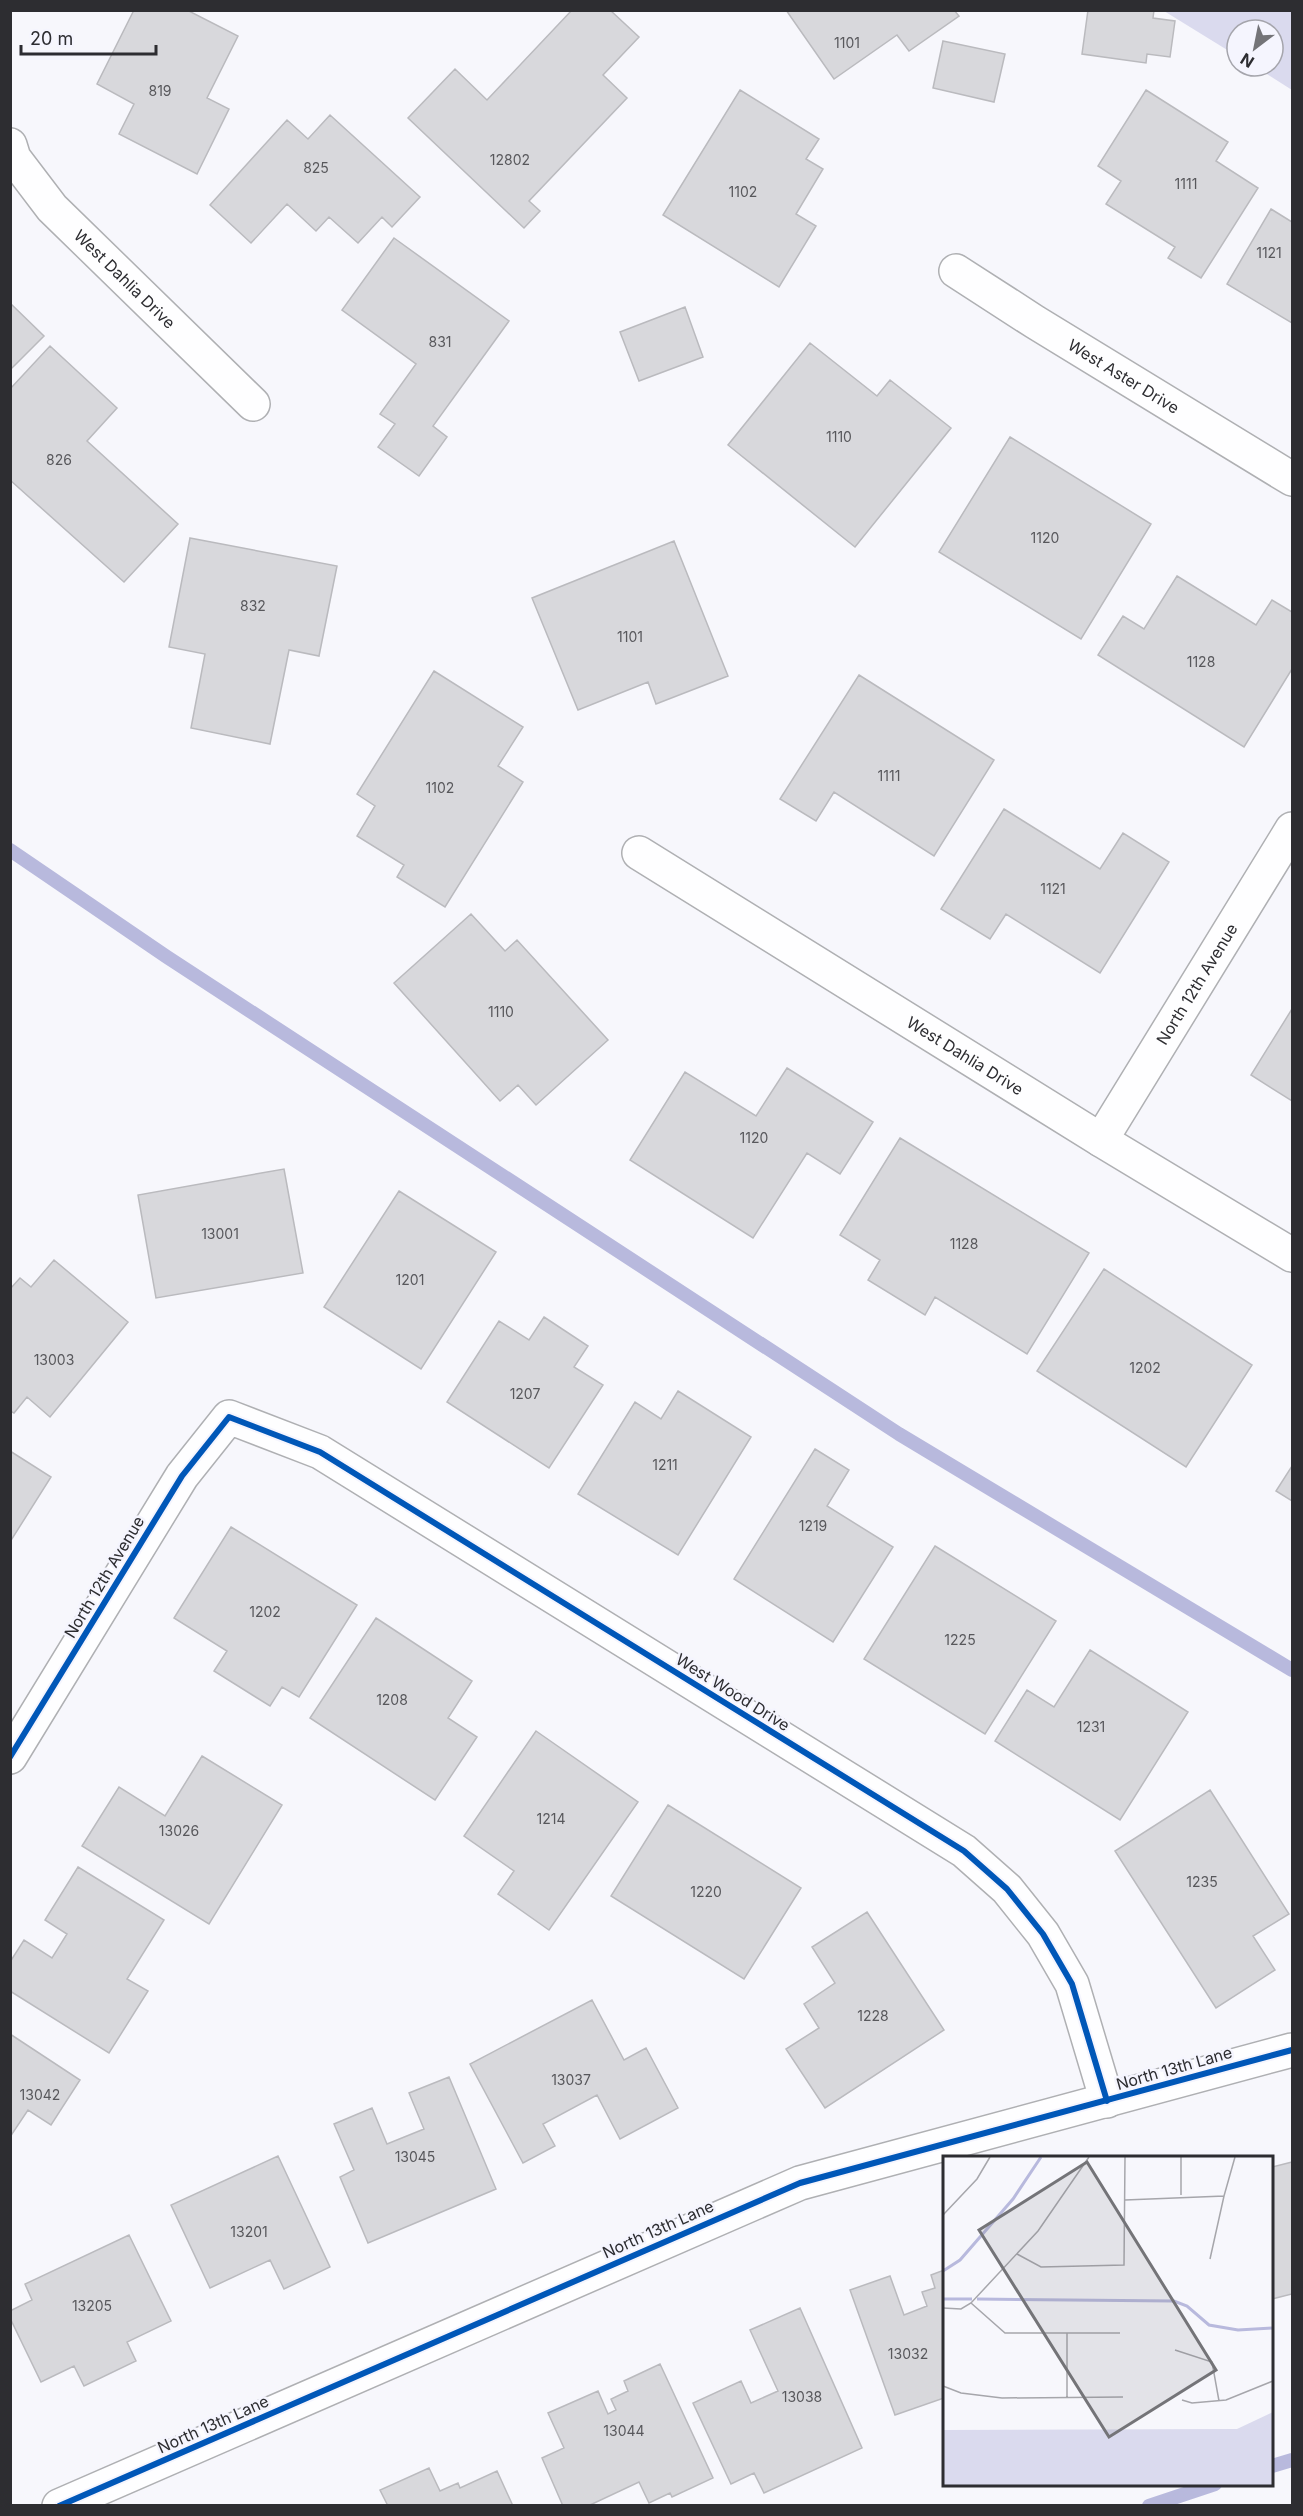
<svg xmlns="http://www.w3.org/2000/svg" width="1303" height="2516" font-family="Inter,sans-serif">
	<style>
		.green { fill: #dadaee }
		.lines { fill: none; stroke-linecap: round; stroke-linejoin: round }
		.stream { stroke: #b8b9dd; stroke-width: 14 }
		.building { fill: #d8d8dc; stroke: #bababe; stroke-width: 1.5 }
		.street-casing { stroke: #afb0b3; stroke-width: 36 }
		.street { stroke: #fefeff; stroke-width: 33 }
		.cycleway-casing { stroke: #f5f5fe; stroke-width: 10 }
		.cycleway { stroke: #0057b8; stroke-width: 6 }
		.labels { text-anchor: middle; stroke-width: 5; stroke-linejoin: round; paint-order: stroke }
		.number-label { font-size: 14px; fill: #58585c }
		.street-label { font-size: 16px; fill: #2d2d31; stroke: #f5f5fe }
		.inset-river { fill: none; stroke: #b8b9dd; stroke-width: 3 }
		.inset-road { fill: none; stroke: #a6a6ab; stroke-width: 1.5 }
		.view { fill: #747478; fill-opacity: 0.15; stroke: #747478; stroke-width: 3 }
		.inset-edge { fill: none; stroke: #2d2d31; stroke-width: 3 }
	</style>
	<rect width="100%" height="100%" fill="#f7f7fc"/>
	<path class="green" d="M1164 11H1292V90L1254 66H1273V30H1237V56Z"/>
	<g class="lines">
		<path class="stream" d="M10 850 167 957 899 1434 1292 1670
			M1272 2466 1292 2460
			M1149 2506 1215 2484"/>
	</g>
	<path class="building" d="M134 10H187L238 36 207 98 229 109 197 174 119 134 134 104 97 84Z
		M572 10H610L639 37 603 75 627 98 529 201 540 211 524 228 408 118 455 69 487 100Z
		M786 10H954L959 16 909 51 897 35 834 79Z
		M1088 10H1154L1153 18 1175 21 1170 57 1147 54 1146 63 1082 54Z
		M943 41 1005 54 994 102 933 88Z
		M740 90 819 139 806 159 823 169 796 214 816 226 779 287 663 215Z
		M1146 90 1228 142 1216 161 1258 188 1201 278 1168 258 1175 247 1106 204 1121 181 1098 166Z
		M330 115 420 197 392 227 382 217 358 243 329 217 316 231 287 204 251 243 210 205 287 120 308 139Z
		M1271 209 1292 222V323L1227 284Z
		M394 238 509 321 433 426 447 437 419 476 378 447 395 424 380 414 416 364 342 310Z
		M10 303 44 336 10 370Z
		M685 307 703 357 639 381 620 332Z
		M810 343 877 396 890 380 951 428 855 547 728 445Z
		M50 346 117 408 87 441 178 524 124 582 10 480V389Z
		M1010 437 1151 524 1081 639 939 552Z
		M190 538 337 566 319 656 289 650 270 744 191 728 205 654 169 647Z
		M674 541 728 676 656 704 648 682 578 710 532 598Z
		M1177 576 1256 625 1272 600 1292 612V669L1244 747 1098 655 1123 616 1144 629Z
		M434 671 523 727 498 766 523 782 445 907 397 877 404 865 357 836 375 806 357 794Z
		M859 675 994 760 934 856 834 792 816 821 780 799Z
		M1004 809 1100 869 1123 833 1169 862 1100 973 1006 914 990 939 941 909Z
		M471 914 505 951 517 940 608 1040 536 1105 518 1085 500 1101 394 983Z
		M1292 1009V1101L1251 1075Z
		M787 1068 873 1122 840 1174 807 1153 753 1238 630 1160 685 1072 756 1116Z
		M900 1138 1089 1253 1027 1354 935 1297 925 1315 868 1280 880 1260 840 1235Z
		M284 1169 303 1273 156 1298 138 1195Z
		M399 1191 496 1252 421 1369 324 1307Z
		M54 1260 128 1322 50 1417 27 1397 14 1413 10 1411V1289L20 1278 31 1287Z
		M1104 1269 1252 1365 1186 1467 1037 1371Z
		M544 1317 588 1346 574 1367 603 1385 549 1468 447 1402 499 1321 529 1340Z
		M678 1391 751 1437 678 1555 578 1494 635 1402 661 1419Z
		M815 1449 849 1470 827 1506 893 1547 833 1642 734 1579Z
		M10 1451 51 1477 10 1542Z
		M1292 1466V1501L1276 1491Z
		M231 1527 357 1605 299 1697 282 1687 270 1706 214 1671 227 1651 174 1618Z
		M935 1546 1056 1621 985 1734 864 1659Z
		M376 1618 472 1681 448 1718 477 1737 435 1800 310 1718Z
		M1090 1650 1188 1712 1120 1820 995 1741 1027 1690 1054 1707Z
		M536 1731 638 1802 549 1930 498 1894 514 1871 464 1836Z
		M202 1756 282 1805 209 1924 82 1846 119 1787 165 1816Z
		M1210 1790 1289 1914 1253 1936 1275 1970 1216 2008 1115 1851Z
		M668 1805 801 1888 744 1979 611 1896Z
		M78 1867 164 1920 127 1979 148 1991 109 2053 10 1991V1962L24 1940 52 1958 67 1934 45 1920Z
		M867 1912 944 2030 825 2108 786 2049 819 2028 804 2004 835 1983 812 1947Z
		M592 2000 624 2060 646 2048 678 2108 620 2139 597 2095 543 2124 555 2146 523 2163 470 2064Z
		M10 2034 80 2080 51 2125 28 2110 10 2137Z
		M449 2077 496 2189 368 2243 340 2177 354 2170 334 2124 372 2108 387 2144 424 2129 409 2093Z
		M278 2156 330 2267 284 2289 270 2260 210 2288 171 2205Z
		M1292 2162V2294L1272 2299V2167Z
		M129 2235 171 2321 127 2342 136 2361 84 2386 74 2366 41 2382 10 2318V2311L32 2300 25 2284Z
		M944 2270V2398L895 2415 850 2290 890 2276 904 2315 927 2306 922 2292 935 2288 931 2275Z
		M800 2308 862 2448 764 2493 754 2473 731 2484 693 2403 741 2381 751 2403 778 2391 750 2330Z
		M660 2364 713 2478 672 2497 670 2493 649 2503 639 2482 588 2506H563L542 2458 564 2448 548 2413 598 2391 608 2414 616 2410 611 2399 628 2391 624 2381Z
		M429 2468 440 2491 458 2483 460 2488 497 2471 513 2506H388L380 2490Z"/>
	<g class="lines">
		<g class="street-casing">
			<g id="street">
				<path id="s1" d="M10 145 14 158 52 208 253 404"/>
				<path id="s2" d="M956 271 1035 322 1292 479"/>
				<path id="s3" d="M639 853 1101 1140 1292 1255"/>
				<path id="s4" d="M1101 1140 1292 829"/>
				<path d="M10 1757 182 1476 229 1417 320 1452 964 1851 1007 1889 1043 1934 1072 1984 1107 2101"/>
				<path d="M59 2506 800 2183 1292 2050"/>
			</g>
		</g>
		<use href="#street" class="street"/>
		<g class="cycleway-casing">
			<path id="cycleway" d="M10 1757 182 1476 229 1417 320 1452 964 1851 1007 1889 1043 1934 1072 1984 1107 2101
				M59 2506 800 2183 1292 2050"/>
		</g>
		<use href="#cycleway" class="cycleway"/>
	</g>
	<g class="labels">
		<g class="number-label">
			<text x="847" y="48">1101</text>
			<text x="160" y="96">819</text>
			<text x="510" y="165">12802</text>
			<text x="316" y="173">825</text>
			<text x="1186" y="189">1111</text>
			<text x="743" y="197">1102</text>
			<text x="1269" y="258">1121</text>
			<text x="440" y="347">831</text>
			<text x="839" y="442">1110</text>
			<text x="59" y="465">826</text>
			<text x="1045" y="543">1120</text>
			<text x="253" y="611">832</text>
			<text x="630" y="642">1101</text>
			<text x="1201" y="667">1128</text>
			<text x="889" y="781">1111</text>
			<text x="440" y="793">1102</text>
			<text x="1053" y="894">1121</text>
			<text x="501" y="1017">1110</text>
			<text x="754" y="1143">1120</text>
			<text x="220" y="1239">13001</text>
			<text x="964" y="1249">1128</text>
			<text x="410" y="1285">1201</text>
			<text x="54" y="1365">13003</text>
			<text x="1145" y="1373">1202</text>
			<text x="525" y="1399">1207</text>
			<text x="665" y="1470">1211</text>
			<text x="813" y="1531">1219</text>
			<text x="265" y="1617">1202</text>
			<text x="960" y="1645">1225</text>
			<text x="392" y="1705">1208</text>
			<text x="1091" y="1732">1231</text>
			<text x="551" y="1824">1214</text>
			<text x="179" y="1836">13026</text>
			<text x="1202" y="1887">1235</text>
			<text x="706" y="1897">1220</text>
			<text x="873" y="2021">1228</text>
			<text x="571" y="2085">13037</text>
			<text x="40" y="2100">13042</text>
			<text x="415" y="2162">13045</text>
			<text x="249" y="2237">13201</text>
			<text x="92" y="2311">13205</text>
			<text x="908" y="2359">13032</text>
			<text x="802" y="2402">13038</text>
			<text x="624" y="2436">13044</text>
		</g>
		<g class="street-label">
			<text dy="6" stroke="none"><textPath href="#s1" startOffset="178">West Dahlia Drive</textPath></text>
			<text dy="6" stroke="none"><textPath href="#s2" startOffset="198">West Aster Drive</textPath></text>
			<text dy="6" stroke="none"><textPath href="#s4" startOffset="183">North 12th Avenue</textPath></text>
			<text dy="6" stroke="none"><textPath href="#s3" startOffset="384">West Dahlia Drive</textPath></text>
			<text transform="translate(104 1577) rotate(-59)" y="6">North 12th Avenue</text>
			<text transform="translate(733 1692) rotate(32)" y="6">West Wood Drive</text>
			<text transform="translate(1174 2068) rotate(-16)" y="6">North 13th Lane</text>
			<text transform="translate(658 2229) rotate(-24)" y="6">North 13th Lane</text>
			<text transform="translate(213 2424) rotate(-24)" y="6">North 13th Lane</text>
		</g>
	</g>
	<g transform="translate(943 2156)">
		<rect width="330" height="330" fill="#f7f7fc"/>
		<path d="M330 256V329H0V274L294 273Z" fill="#dadaee"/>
		<path class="inset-river" d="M0 115 17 104 70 43 98 1M0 143H29M34 143 231 145 244 150 266 169 295 174 330 172"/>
		<path class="inset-road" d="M238 1V39M182 44 281 40 292 1M0 59 34 23 47 1M74 98 98 111 181 109 182 1M267 103 281 40M28 147 62 177H177M0 152 18 153 28 147 95 75 146 1M124 177V241M232 194 269 206 276 245M0 230 18 237 59 242 180 241M239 244 249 247 283 244 330 225"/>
		<path class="view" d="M144 6 273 214 166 281 36 74Z"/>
		<rect width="330" height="330" class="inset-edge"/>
	</g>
	<rect width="1303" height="2516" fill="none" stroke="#2d2d31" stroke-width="24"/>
	<g transform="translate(1255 48) rotate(212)"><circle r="28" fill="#f5f5fe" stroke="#a5a5ac" stroke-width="1.5"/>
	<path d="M0-4.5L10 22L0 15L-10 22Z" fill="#747478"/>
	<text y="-9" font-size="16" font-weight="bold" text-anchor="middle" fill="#2d2d31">N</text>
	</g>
	<path d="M21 45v9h135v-9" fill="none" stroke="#2d2d31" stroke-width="3"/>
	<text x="30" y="45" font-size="18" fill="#2d2d31" stroke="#f5f5fe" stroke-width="4.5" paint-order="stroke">20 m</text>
</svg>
